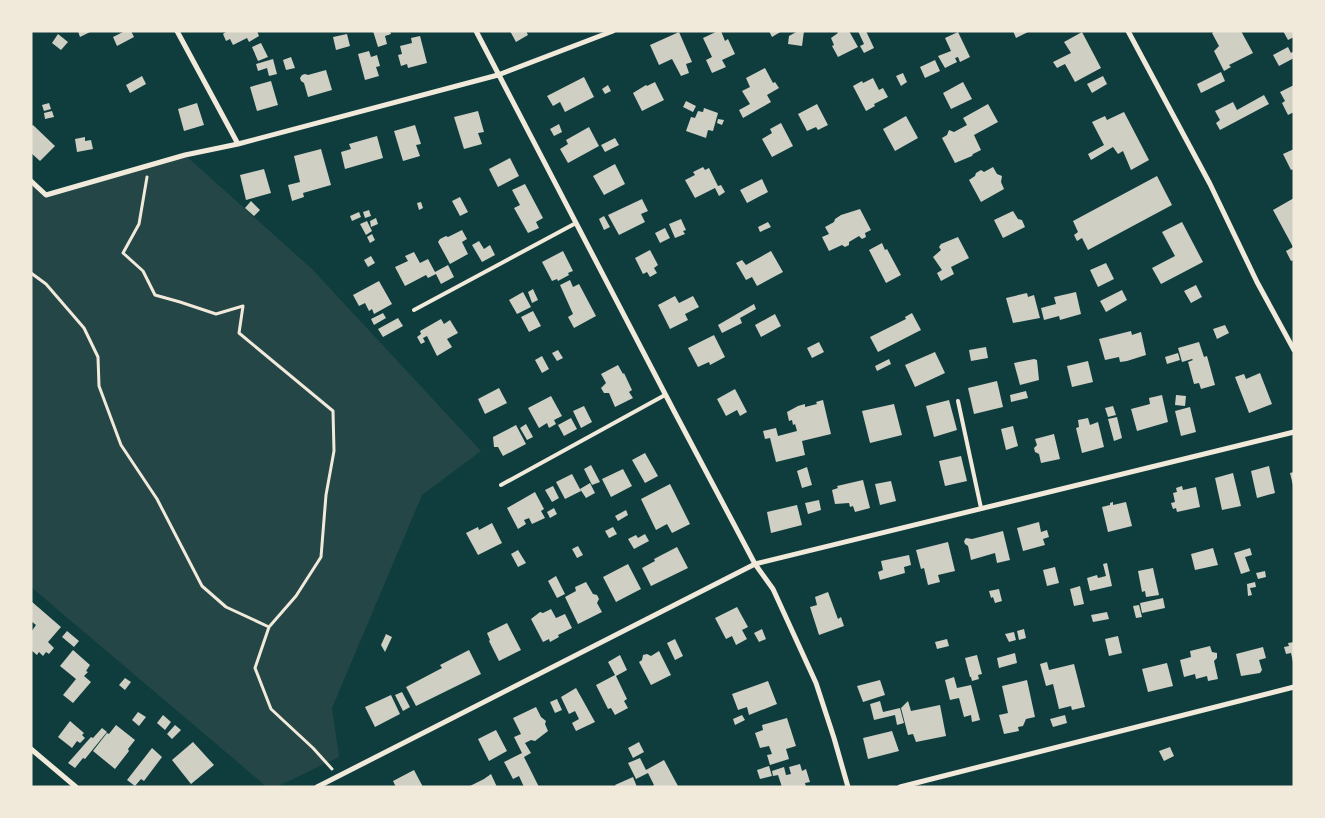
<svg xmlns="http://www.w3.org/2000/svg" width="1325" height="818" font-family="Cabin,sans-serif">
	<style>
		.green { fill: #244646 }
		.building { fill: #cfcfc3 }
		.lines { fill: none; stroke-linecap: round; stroke-linejoin: round }
		.path { stroke: #f1e9da; stroke-width: 3 }
		.service { stroke: #f1e9da; stroke-width: 4 }
		.minor { stroke: #f1e9da; stroke-width: 5 }
	</style>
	<rect width="100%" height="100%" fill="#0f3d3e"/>
	<path class="green" d="M185 155 312 269 481 451 422 495 332 708 339 757 276 787H267L31 587V181L46 195Z"/>
	<path class="building" d="M78 31H92L80 37Z
		M125 31H131L134 37 117 46 113 37Z
		M227 31H257L259 36 249 42 247 38 233 45 230 39 226 41 223 34Z
		M373 31H390L391 34 385 36 387 44 378 47Z
		M510 31H526L528 35 516 42Z
		M718 31H721L725 41 728 39 735 54 722 60 726 67 712 73 706 60 712 57 703 38Z
		M769 31H782L772 37Z
		M798 31H804L802 46 788 44 789 36Z
		M837 31H849L858 47 838 57 832 46 834 45 831 38 838 33Z
		M858 31H866L874 48 864 53 860 46 864 44Z
		M1013 31H1030L1016 38Z
		M1215 31H1241L1253 53 1229 65 1231 67 1224 71 1214 51 1219 46 1212 33Z
		M1283 31H1294V37L1288 40Z
		M679 32 692 62 686 64 689 73 681 76 672 59 659 65 650 45Z
		M958 32 970 57 960 62 958 57 955 58 957 62 945 68 938 56 951 51 945 38Z
		M1082 32 1101 68 1075 82 1065 64 1057 68 1053 62 1071 53 1064 42Z
		M58 34 68 42 61 50 52 43Z
		M347 34 350 46 336 50 333 37Z
		M420 36 427 63 408 68 407 64 401 66 398 55 402 54 400 46 412 43 411 38Z
		M261 43 268 57 258 61 252 47Z
		M1288 47 1291 53 1294 51V58L1279 66 1273 55Z
		M369 51 371 57 377 55 380 66 376 67 379 76 365 80 358 54Z
		M291 57 295 68 286 70 283 60Z
		M273 59 277 74 269 76 267 68 258 71 256 64Z
		M935 60 940 71 925 78 920 67Z
		M765 68 773 83 775 82 779 88 767 95 771 102 743 118 739 110 750 104 742 91 750 87 746 78Z
		M326 70 332 90 308 97 304 83 301 81 300 78 302 75 305 74 308 75Z
		M1221 72 1225 81 1201 93 1197 84Z
		M903 73 907 82 901 86 896 76Z
		M142 76 146 84 130 93 126 85Z
		M1103 76 1107 84 1092 93 1087 84Z
		M584 77 594 97 565 112 560 102 553 106 547 96Z
		M873 78 879 90 883 88 888 97 874 104 875 106 866 111 853 86 862 81 863 83Z
		M271 81 278 105 257 111 250 87Z
		M655 82 664 100 642 111 633 93 646 85 647 86Z
		M963 82 972 99 951 109 943 93Z
		M608 85 611 91 605 94 602 89Z
		M1294 85V112L1288 115 1282 103 1285 101 1280 92Z
		M1264 95 1269 104 1220 130 1216 123 1220 120 1215 111 1233 102 1237 110Z
		M686 101 696 106 693 112 683 107Z
		M49 103 51 109 44 111 42 105Z
		M197 103 204 125 184 131 178 109Z
		M817 104 828 125 818 130 816 127 807 131 798 114Z
		M988 104 998 122 974 135 981 150 973 154 972 156 955 163 942 138 947 135 949 130 954 132 967 125 963 118Z
		M704 108 718 113 713 131 708 130 706 138 686 131 691 117 695 118 698 111 703 112Z
		M52 111 54 117 45 119 44 113Z
		M478 111 484 132 478 133 482 144 464 149 454 117Z
		M1124 112 1149 160 1131 170 1123 151 1118 154 1113 147 1091 160 1088 154 1104 145 1092 122 1105 116 1107 120Z
		M906 116 918 138 895 151 883 129Z
		M718 119 724 120 722 125 717 123Z
		M781 123 793 146 772 157 762 139 772 133 770 129Z
		M559 124 562 132 554 136 550 129Z
		M33 125 55 146 40 161 31 153V127Z
		M415 125 421 144 416 145 420 156 403 161 394 131Z
		M589 127 599 146 568 163 560 149 568 144 566 140Z
		M377 136 383 158 345 169 341 152 351 149 349 144Z
		M85 137V141L91 140 93 149 77 152 75 139Z
		M615 138 619 145 605 152 601 145Z
		M321 149 331 185 303 193 304 197 292 201 288 185 300 182 294 156Z
		M1294 149V169L1291 170 1283 154Z
		M510 158 519 176 498 187 489 169Z
		M615 164 625 184 604 195 593 176Z
		M703 167 705 170 709 168 718 186 721 185 725 192 719 196 715 188 695 198 685 180 695 175 693 172Z
		M993 167 997 174 1002 176 1001 182 1004 189 981 202 969 180 975 176 976 173 981 170 984 172Z
		M264 169 271 193 246 200 240 175Z
		M1157 176 1172 205 1088 250 1082 238 1077 241 1074 235 1078 232 1073 221Z
		M762 179 768 192 747 203 740 190Z
		M525 184 543 218 536 222 539 228 528 233 514 208 520 205 512 190Z
		M460 197 468 212 460 216 452 201Z
		M1294 198V260L1291 261 1286 251 1293 247 1273 210Z
		M642 199 648 211 641 214 645 222 619 235 608 215Z
		M251 201 260 210 254 216 245 208Z
		M421 202 423 208 419 210 417 203Z
		M860 209 871 230 865 233 866 237 862 239 859 236 849 242V245L845 247 842 245 829 251 822 237 829 234 825 227 834 222 835 219 841 215Z
		M369 210 371 216 365 218 363 212Z
		M1013 211 1018 219 1022 220 1025 227 1003 238 994 220Z
		M359 212 361 217 352 221 350 216Z
		M604 216 610 227 604 230 599 219Z
		M376 218 378 224 371 227 370 221Z
		M681 219 686 230 683 231 685 234 675 238 669 224Z
		M367 221 372 231 366 235 360 224Z
		M768 222 771 227 760 232 758 227Z
		M1182 222 1203 262 1161 284 1152 268 1175 256 1162 232Z
		M665 228 670 238 660 243 655 233Z
		M462 230 467 239 462 242 468 254 450 264 438 242 440 239 446 236 448 237Z
		M372 234 375 240 370 243 367 237Z
		M958 237 969 258 951 267 954 274 941 281 937 273 942 270 933 257 941 250 939 247 941 244Z
		M479 241 484 249 490 245 495 255 482 262 472 245Z
		M882 243 885 250 887 249 901 275 886 283 869 250Z
		M650 250 658 265 654 268 657 273 650 277 647 272 643 274 635 258Z
		M563 251 573 271 568 273 569 275 558 281 557 279 552 281 542 262Z
		M771 251 783 272 757 286 752 277 746 280 736 263 742 260 746 265Z
		M414 252 420 263 428 259 435 272 448 265 454 277 441 284 436 274 428 278 426 275 405 286 395 267 408 261 405 256Z
		M371 256 375 263 368 267 364 260Z
		M1106 263 1114 279 1098 287 1090 270Z
		M570 280 573 287 579 284 596 316 574 328 568 317 573 314 560 285Z
		M379 281 392 304 374 314 372 309 369 311 365 303 359 306 353 295Z
		M1196 285 1202 297 1191 303 1184 291Z
		M533 289 538 300 532 303 528 292Z
		M1122 290 1127 300 1106 312 1100 301Z
		M523 292 531 307 517 314 509 300Z
		M1076 292 1081 314 1060 320 1059 316 1044 320 1041 308 1056 304 1054 297Z
		M1027 293 1028 297 1034 295 1040 318 1013 323 1006 298Z
		M675 296 679 303 693 296 699 307 685 314 688 320 670 329 658 305Z
		M754 304 756 309 740 318 742 323 722 333 718 325Z
		M533 311 541 326 529 332 521 317Z
		M383 313 386 318 374 325 371 319Z
		M912 313 921 330 878 352 870 337 906 319 905 317Z
		M775 314 781 326 761 337 755 325Z
		M398 318 403 326 383 337 378 329Z
		M441 319 444 324 450 320 458 333 447 339 452 347 437 356 427 336 423 338 425 342 421 344 417 337 421 334 420 331Z
		M1225 325 1229 333 1217 339 1213 329Z
		M1131 331 1132 335 1141 332 1146 355 1127 361 1120 362 1119 357 1105 360 1099 339Z
		M714 335 725 357 710 365 709 362 698 367 688 348Z
		M819 342 824 352 812 358 807 348Z
		M1199 342 1204 357 1207 356 1215 385 1201 389 1199 383 1194 384 1188 362 1193 360 1192 359 1182 362 1178 348Z
		M986 347 988 358 971 361 969 350Z
		M558 350 563 358 557 361 552 353Z
		M935 352 945 373 915 387 905 365Z
		M1178 353 1180 360 1167 364 1165 357Z
		M542 356 549 369 542 373 535 360Z
		M889 359 891 364 877 371 875 366Z
		M1034 359 1037 360 1039 380 1020 385 1014 363Z
		M1088 361 1093 382 1072 387 1067 366Z
		M618 365 623 374 624 373 632 390 629 392 633 398 615 407 609 393H604L601 388 606 383 601 374Z
		M1260 373 1272 404 1249 413 1235 377 1244 374 1246 379Z
		M997 381 1003 407 974 414 968 388Z
		M499 388 507 403 485 414 478 399Z
		M735 389 747 412 740 416 737 410 726 416 717 399Z
		M1026 391 1028 398 1011 402 1010 395Z
		M1162 395 1168 422 1137 431 1131 409 1150 404 1149 398Z
		M1176 395 1186 396 1185 406 1175 405Z
		M551 396 562 416 554 420 556 424 549 428 547 423 539 428 528 408Z
		M823 400 831 434 802 441 805 455 776 462 770 438 765 439 763 431 776 428 778 436 797 431 795 424 793 425 792 420 789 421 787 412 798 406 805 404V407L817 404 816 402Z
		M949 400 957 430 934 437 926 406Z
		M894 404 902 435 870 443 862 411Z
		M584 406 592 422 581 428 573 411Z
		M1113 406 1116 415 1108 417 1105 408Z
		M1190 407 1196 432 1181 436 1175 411Z
		M1117 417 1122 438 1114 441 1108 419Z
		M571 418 577 429 564 436 558 425Z
		M1088 418 1090 425 1098 422 1104 447 1082 453 1076 428 1079 427 1078 420Z
		M526 424 533 437 527 440 520 428Z
		M516 425 526 444 503 456 498 447H494L493 437Z
		M1013 426 1018 446 1006 450 1001 429Z
		M1054 434 1060 459 1041 463 1039 454 1035 452 1034 448 1037 445 1035 439Z
		M645 453 658 476 645 483 632 460Z
		M961 456 967 481 945 486 939 461Z
		M591 465 600 482 592 485 584 469Z
		M1269 466 1275 493 1257 498 1251 471Z
		M807 467 812 485 802 488 797 471Z
		M623 469 632 486 611 497 602 479Z
		M1294 472V484L1293 485 1290 473Z
		M1233 473 1241 506 1222 510 1215 478Z
		M572 474 581 491 565 499 556 482Z
		M863 480 870 508 855 512 853 506 850 507 849 503 835 504 832 490 838 488 837 486Z
		M891 481 896 501 880 505 875 484Z
		M590 483 595 493 586 498 580 489Z
		M670 484 690 524 672 533 667 524 656 530 641 499Z
		M553 486 559 498 552 502 545 490Z
		M1182 486 1183 490 1196 487 1200 507 1177 512 1176 508 1173 509 1171 503 1175 502 1173 493 1177 492 1176 488Z
		M535 492 544 509 541 511 545 518 532 524 529 518 524 520 526 524 518 529 507 508Z
		M819 500 821 510 808 514 805 503Z
		M1113 502V505L1126 502 1132 526 1108 532 1102 507 1110 505V503Z
		M797 505 802 525 771 533 767 512Z
		M554 508 557 514 550 518 547 512Z
		M626 510 628 515 618 521 615 516Z
		M1039 522 1041 532 1047 530 1049 537 1043 539 1045 545 1023 551 1017 528Z
		M492 523 502 543 478 555 466 533 478 527 479 530Z
		M613 527 617 534 609 538 605 531Z
		M1003 531 1010 560 997 563 995 553 971 560 968 546 965 544 964 541 966 538 972 539Z
		M645 534 649 541 634 549 628 539 636 535 638 538Z
		M948 542 955 571 938 575 940 582 928 585 924 568 921 569 916 550Z
		M578 546 583 555 577 558 572 549Z
		M677 547 688 568 651 586 642 568 655 561 654 559Z
		M1213 548 1218 565 1195 570 1191 554Z
		M1250 548 1252 555 1245 557 1250 571 1241 574 1234 553Z
		M518 550 526 563 518 567 511 554Z
		M909 555 911 565 904 567 905 573 880 580 878 572 883 570 881 561Z
		M1107 563 1112 586 1090 591 1087 578 1097 575 1098 578 1106 576 1103 564Z
		M628 564 641 589 616 602 603 577Z
		M1055 567 1059 583 1047 586 1043 570Z
		M1153 568 1159 595 1146 597 1145 591 1142 592 1138 571Z
		M1265 571 1266 577 1258 579 1256 573Z
		M556 576 565 594 557 598 548 581Z
		M586 582 593 594 597 595 599 599 597 603 602 612 578 624 565 597 576 591 575 587Z
		M1255 582 1256 587 1250 588 1252 595 1248 596 1247 584Z
		M1080 586 1084 604 1074 606 1070 589Z
		M999 589 1002 601 995 603 993 597 991 598 989 591Z
		M828 592 838 619 841 617 844 626 819 635 810 607 817 605 815 597Z
		M1163 598 1165 608 1142 613 1140 603Z
		M31 601 61 627 48 642 54 648 49 654 46 652 43 656 39 652 37 655 31 650V632L36 625 31 621Z
		M1139 605 1142 617 1136 618 1133 606Z
		M737 607 748 627 742 630 747 639 736 645 732 636 726 639 715 618Z
		M551 609 556 618 565 614 572 628 558 635 559 637 550 642 549 639 543 642 531 619 540 612 543 613Z
		M1107 612 1109 619 1093 622 1091 615Z
		M507 623 521 650 499 661 489 641 490 640 487 633Z
		M762 629 766 639 759 642 754 633Z
		M1024 629 1026 638 1019 640 1017 631Z
		M67 631 79 641 74 647 62 637Z
		M1014 632 1016 640 1009 642 1005 634Z
		M386 634 392 637 385 652 381 645Z
		M1118 636 1122 653 1109 656 1105 639Z
		M675 639 683 656 675 660 667 643Z
		M947 639 949 646 937 649 935 642Z
		M1294 642V662H1293L1291 653 1286 654 1284 647 1289 646 1288 643Z
		M1210 646 1212 652 1217 653V658L1214 661 1218 679 1208 681 1207 676 1196 679 1195 674 1184 677 1180 660 1191 657 1190 651Z
		M1263 647 1266 658 1259 660 1262 670 1260 673 1241 676 1236 654Z
		M73 650 90 665 86 671 88 672 84 676 91 682 73 703 63 695 76 679 60 666Z
		M469 650 481 674 416 706 406 687 442 668 440 665Z
		M659 651 671 675 651 685 639 662 642 660 643 655 647 654 651 656Z
		M1015 653 1017 663 999 668 997 658Z
		M620 655 627 670 616 676 627 699 624 701 628 708 615 715 611 708 608 709 596 685 615 675 608 662Z
		M977 655 982 674 978 675 979 679 972 681 971 677H970L965 658Z
		M1047 662 1049 670 1074 664 1085 707 1072 710 1071 706 1059 709 1053 684 1046 686 1040 664Z
		M1167 663 1173 686 1148 692 1142 669Z
		M954 677 957 688 971 685 980 720 972 722 971 715 964 717 959 698 950 700 945 680Z
		M125 678 131 682 125 690 119 685Z
		M880 680 885 695 863 702 857 686Z
		M1027 680 1035 717 1026 719 1023 726 1018 727 1019 731 1004 734 999 715 1008 713 1002 686Z
		M768 681 777 704 749 715 747 707 738 710 732 694Z
		M576 688 595 722 576 731 572 723 579 719 575 711 569 714 561 697Z
		M402 692 410 707 403 711 395 695Z
		M391 695 400 714 375 727 365 707Z
		M557 699 562 710 555 713 550 702Z
		M880 701 883 712 900 708 904 723 897 725 895 715 874 720 870 704Z
		M908 701 911 711 940 705 946 736 916 742 913 734 908 735 901 708Z
		M536 707 541 717 546 721 545 724 548 731 535 741 531 740 525 743 531 753 524 757 539 787H524L519 776 513 779 504 762 522 753 514 737 521 734 513 718Z
		M138 712 146 717 139 726 132 720Z
		M163 715 171 722 165 730 157 723Z
		M742 715 745 720 735 725 733 719Z
		M1065 715 1067 723 1053 727 1050 719Z
		M787 718 796 746 786 749 789 759 770 765 767 755 772 754 769 746 760 748 755 733 763 730 762 725Z
		M70 721 84 733 82 735 85 738 80 743 77 741 72 748 58 737Z
		M116 725 135 740 128 749 129 751 115 769 93 751 107 733 109 734Z
		M175 725 181 730 172 739 167 734Z
		M102 728 107 732 85 759 83 758 75 768 68 763 91 737 93 738Z
		M496 730 507 751 489 761 478 739Z
		M892 731 899 751 868 759 863 738Z
		M193 742 214 765 191 784 172 760Z
		M639 742 644 752 633 758 628 748Z
		M1170 747 1174 756 1164 761 1159 751Z
		M152 748 162 757 144 781 141 779 135 786 127 780Z
		M640 758 646 770 664 760 678 786 651 787 654 785 648 773 636 779 628 763Z
		M800 764 802 771 806 769 810 782 805 783 806 787H782L778 775 773 776 772 771 784 767 786 775 791 774 789 767Z
		M769 766 772 776 760 779 757 770Z
		M414 770 423 787H396L393 781Z
		M491 774 497 787H468L484 779Z
		M633 777 637 787H616L615 785Z"/>
	<g class="lines">
		<path class="path" d="M147 177 139 224 123 253 143 271 155 295 180 302 216 314 243 306 239 333 333 411 334 451 326 495 321 557 296 596 269 627
			M31 273 46 284 84 328 98 357 99 386 121 445 157 499 202 586 226 607 269 627 255 668 271 709 313 748 332 769"/>
		<path class="service" d="M414 310 576 223
			M958 401 981 508
			M501 485 665 395"/>
		<path class="minor" d="M177 31 238 144
			M476 31 674 411 755 564 773 589 816 683 834 738 848 787
			M1128 31 1210 184 1257 282 1294 350
			M31 181 46 195 185 155 238 144 498 75 613 31
			M31 749 76 787
			M317 787 755 564 1294 432
			M900 787 1294 687"/>
	</g>
	<rect width="1325" height="818" fill="none" stroke="#f1e9da" stroke-width="65"/>
</svg>
